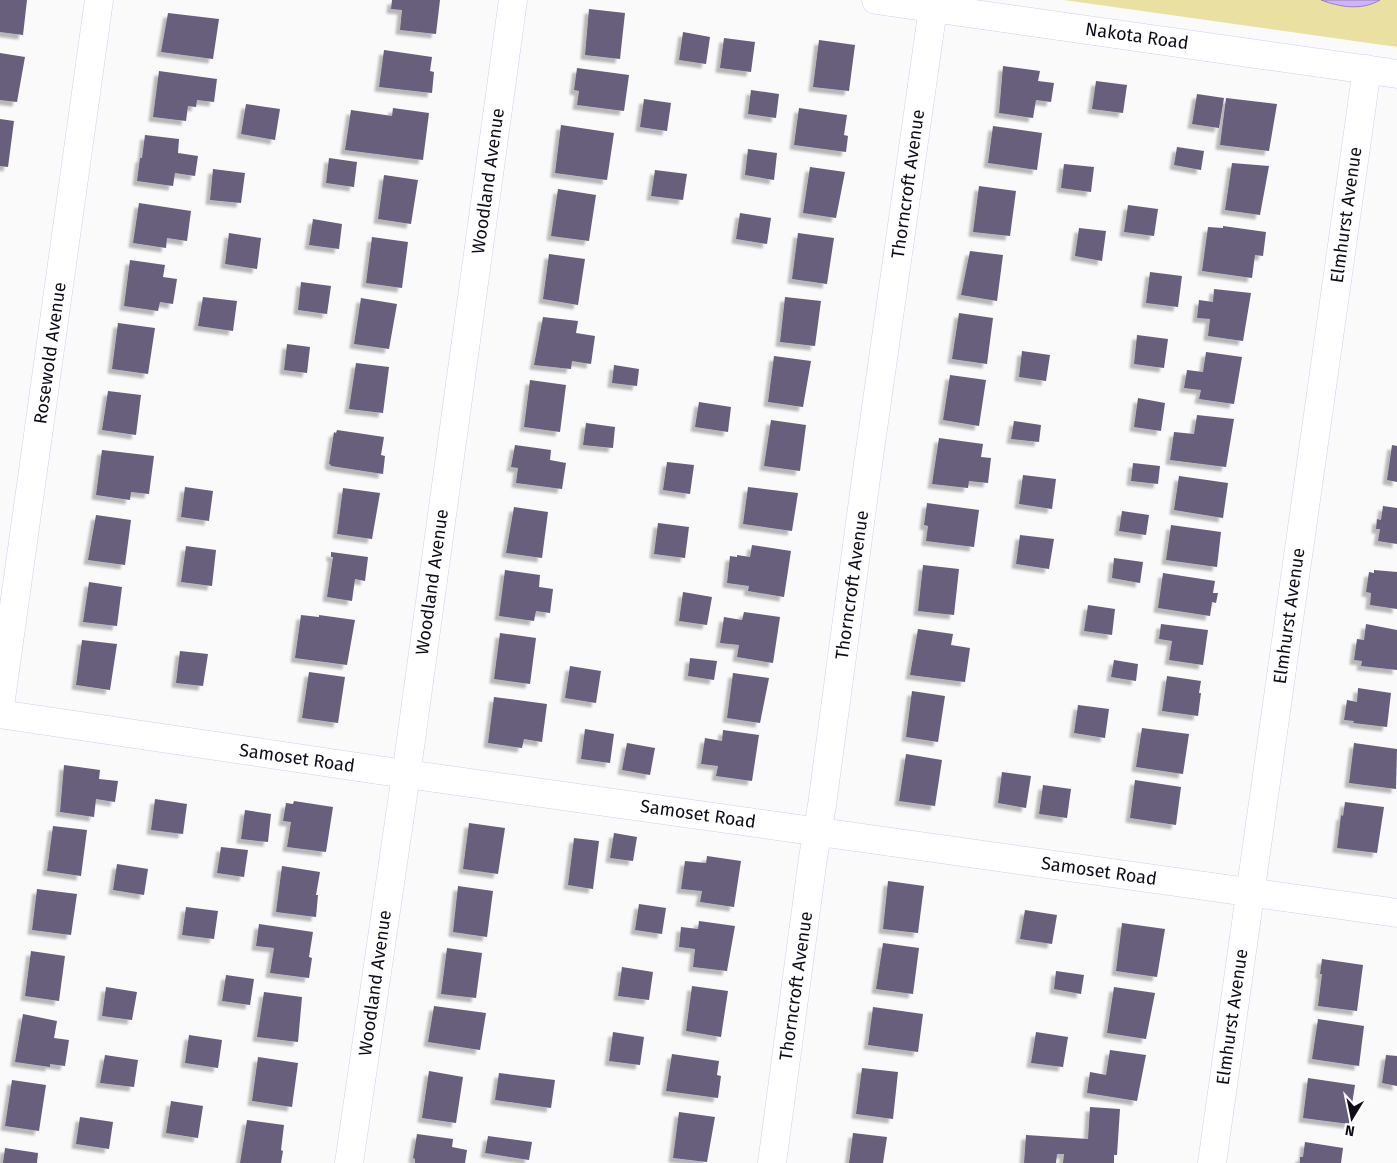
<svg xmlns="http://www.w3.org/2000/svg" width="1397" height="1163" font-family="'Fira Sans',sans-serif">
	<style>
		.green { fill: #e9e0a1 }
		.water { fill: #ceb3fc; stroke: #9581b7 }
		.building { fill: #685e7b; filter: url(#shadow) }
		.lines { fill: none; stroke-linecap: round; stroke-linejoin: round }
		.street-casing { stroke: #d7cced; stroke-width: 29 }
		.street { stroke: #fff; stroke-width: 28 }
		.labels { text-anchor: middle; stroke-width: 5; stroke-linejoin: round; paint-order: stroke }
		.street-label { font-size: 18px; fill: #100c17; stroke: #fff }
	</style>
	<defs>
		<filter id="shadow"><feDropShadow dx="-4.5" dy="4.5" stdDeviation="1" flood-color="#0004"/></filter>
	</defs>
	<rect width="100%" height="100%" fill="#fafafa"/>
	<path class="green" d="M1064 0H1397V47Z"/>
	<path class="water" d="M1321 0H1380C1361 11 1340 7 1321 0Z"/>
	<path class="building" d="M0 0H27L23 35 0 32Z
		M392 0H440L436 34 400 30 402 10 391 9Z
		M589 9 625 13 620 59 585 55Z
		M168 13 219 19 213 59 161 52Z
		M683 32 710 37 706 64 679 60Z
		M724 38 755 42 751 72 720 68Z
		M819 40 855 45 849 91 813 87Z
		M384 50 432 57 430 71 434 72 432 93 379 87Z
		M0 53 25 57 17 102 0 100Z
		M1003 66 1040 71 1038 81 1054 83 1051 102 1036 100 1033 118 999 113Z
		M577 68 629 75 624 111 577 105 579 91 574 90Z
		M159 71 217 79 214 102 197 100 196 107 188 106 186 121 153 117Z
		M1096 81 1127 85 1123 113 1092 109Z
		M751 90 779 94 776 118 748 114Z
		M1197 94 1224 98 1219 128 1192 124Z
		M1226 98 1277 104 1269 151 1220 145Z
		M644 99 671 103 667 131 640 127Z
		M246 104 280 109 275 140 241 134Z
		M393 108 429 113 423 160 345 150 351 110 392 116Z
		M799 108 847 115 844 135 848 136 846 152 794 145Z
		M0 119 14 121 8 167 0 166Z
		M561 125 614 133 607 180 555 173Z
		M993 126 1042 133 1037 170 988 163Z
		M145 135 179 139 178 153 198 156 195 176 175 173 173 186 137 181 140 158H142Z
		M1177 147 1204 151 1201 170 1174 165Z
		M748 149 777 153 774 180 745 175Z
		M329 158 357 162 354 187 326 183Z
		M1232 163 1269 166 1260 215 1225 210Z
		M1064 164 1094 167 1091 192 1061 188Z
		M810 167 845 172 836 218 803 213Z
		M213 169 245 173 241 203 210 200Z
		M655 170 687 174 683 200 651 196Z
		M384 175 418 180 411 224 378 219Z
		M979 186 1016 191 1010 236 973 232Z
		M558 189 596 195 589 241 551 236Z
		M139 203 191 211 187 241 167 238 166 248 133 243Z
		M1128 205 1158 209 1154 236 1124 232Z
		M740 213 771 218 767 244 736 239Z
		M313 219 342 224 339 249 309 245Z
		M1223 226 1266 232 1263 256 1255 255 1252 278 1202 271 1208 227 1223 228Z
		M1079 228 1106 231 1102 261 1075 256Z
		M229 233 261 238 257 269 225 264Z
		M798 233 834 238 827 284 792 279Z
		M372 237 408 242 402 288 366 283Z
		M970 251 1003 255 997 301 961 295Z
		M549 254 585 259 578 305 543 299Z
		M130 260 165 265 163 277 177 279 173 304 160 302 158 311 124 306Z
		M1150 272 1182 276 1178 307 1146 303Z
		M301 282 331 286 327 314 298 310Z
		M1214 289 1251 293 1243 341 1208 336 1210 319 1197 318 1199 300 1213 302Z
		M203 297 237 301 233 331 198 326Z
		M785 297 821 301 815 346 780 342Z
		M361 298 397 304 389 349 354 344Z
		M959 313 993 318 987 364 952 359Z
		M543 317 578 321 576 333 595 336 591 364 572 361 571 369 534 365Z
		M118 323 155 328 148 374 112 369Z
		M1137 335 1168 339 1164 368 1134 364Z
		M287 344 310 347 307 373 284 370Z
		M1022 351 1050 355 1046 381 1019 377Z
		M1206 352 1242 357 1234 404 1199 399 1201 390 1184 388 1187 370 1203 372Z
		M774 356 811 361 803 407 768 402Z
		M356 363 389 367 383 413 349 409Z
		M614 365 639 369 637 386 612 383Z
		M950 375 986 380 979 426 943 420Z
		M530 380 566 385 560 432 524 427Z
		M108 391 141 395 136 435 102 430Z
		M1138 398 1165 403 1161 431 1134 427Z
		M699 402 731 407 728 432 695 427Z
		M1197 415 1234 419 1226 467 1170 460 1174 432 1194 434Z
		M771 420 806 425 800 471 764 466Z
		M1014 421 1041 425 1039 442 1011 439Z
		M586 423 615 427 613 448 583 445Z
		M337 430 384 437 381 455 385 456 383 474 331 466V465L329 464 334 432 336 433Z
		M939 438 983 444 981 457 991 458 988 483 969 481 968 488 932 484Z
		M515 445 551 450 550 460 566 463 562 489 516 483 518 468 511 467Z
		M1392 445 1397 446V482L1387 480Z
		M102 450 154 456 149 494 131 492 130 500 96 495Z
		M667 462 694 465 690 494 663 490Z
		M1133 463 1160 466 1158 484 1131 481Z
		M1023 475 1056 479 1052 509 1019 504Z
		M1179 476 1228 483 1223 518 1174 510Z
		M185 487 213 491 209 521 181 517Z
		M748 487 798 493 792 531 743 524Z
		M343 488 380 493 372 539 337 534Z
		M927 503 979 510 974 547 926 541 928 526 924 525Z
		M1383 506 1397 508V544L1378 541 1380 529H1376L1377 519 1381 520Z
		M514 507 548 512 542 558 506 553Z
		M1122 511 1149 515 1146 535 1119 531Z
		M96 515 131 520 125 565 88 560Z
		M658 523 689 527 685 558 654 554Z
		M1171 525 1221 532 1217 567 1166 560Z
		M1020 535 1054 539 1049 569 1016 564Z
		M752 545 791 551 784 597 748 591 749 586 727 583 730 556 737 557V555L750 557Z
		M186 546 216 550 212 586 181 582Z
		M331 552 368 557 365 581 355 579 352 601 327 597 333 557H331Z
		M1114 558 1143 562 1140 583 1112 578Z
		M923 565 959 569 954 615 918 611Z
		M505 570 540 575 539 587 553 589 550 613 536 611 534 621 499 616Z
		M1374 570 1397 572V609L1370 605 1371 593 1366 592 1369 572 1374 573Z
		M1163 573 1215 581 1213 593H1218L1216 603 1212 602 1210 616 1158 608Z
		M89 582 122 587 117 626 83 622Z
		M683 592 712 597 707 625 679 621Z
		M1088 605 1115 609 1112 635 1084 631Z
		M744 612 780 617 773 663 737 657 739 645 720 643 724 617 742 620Z
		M301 615 319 617V615L355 620 347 665 295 658Z
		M1161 624 1208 630 1203 665 1169 660 1172 641 1159 639Z
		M1366 624 1397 630V670L1361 666 1362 661 1354 660 1357 639 1364 640Z
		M918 629 953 634 951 645 970 648 965 682 910 675Z
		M500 633 536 638 530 684 494 679Z
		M82 640 117 644 110 690 76 685Z
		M180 651 208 654 203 686 176 683Z
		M690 658 717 661 714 680 688 676Z
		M1114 660 1138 664 1136 681 1111 677Z
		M570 666 601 671 596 703 565 698Z
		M309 672 345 677 338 723 302 718Z
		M733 673 769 678 760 723 727 718Z
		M1167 676 1201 681 1199 693H1201L1198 716 1162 711Z
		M1358 688 1391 693 1387 727 1353 723 1354 721 1344 720 1347 700 1357 702Z
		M912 691 945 696 938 742 906 737Z
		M494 697 547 704 542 742 524 739 522 748 488 743Z
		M1078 705 1109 709 1105 738 1074 733Z
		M1142 728 1189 734 1183 774 1136 767Z
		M585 729 614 734 610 763 581 759Z
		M723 730 759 735 752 781 716 776 718 766 701 764 705 738 722 741Z
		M627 743 655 748 650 775 622 770Z
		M1354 743 1397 749 1396 789 1349 783Z
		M906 754 942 760 935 806 899 801Z
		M64 765 100 770 99 779 118 781 115 802 96 799 94 817 60 812Z
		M1002 772 1031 776 1026 808 998 803Z
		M1135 780 1181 787 1176 825 1130 818Z
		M1043 785 1071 789 1067 818 1039 814Z
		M155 799 187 804 183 834 151 830Z
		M294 801 333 807 326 852 287 847 291 822 283 821 286 803 293 804Z
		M1345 802 1384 807 1377 853 1337 848 1341 815 1343 816Z
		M245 810 271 814 268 842 241 839Z
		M469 823 505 828 498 874 463 869Z
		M53 826 87 830 81 876 47 871Z
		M614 833 637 837 633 861 610 858Z
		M574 838 599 841 593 889 568 885Z
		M221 847 248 850 244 877 217 873Z
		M707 856 741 861 734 907 700 902 702 891 681 889 685 861 706 863Z
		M117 864 148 869 144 895 113 890Z
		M282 866 320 872 316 895H318L316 917 276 912Z
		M888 881 924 886 918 933 883 929Z
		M458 886 493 891 487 937 453 932Z
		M37 889 77 894 71 935 32 930Z
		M639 904 666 908 662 934 635 930Z
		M186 907 218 911 214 939 182 935Z
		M1025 910 1057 915 1052 944 1020 939Z
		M699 921 735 926 727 971 693 967 695 949 679 947 681 927 698 929Z
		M1122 923 1165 929 1157 977 1116 971Z
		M259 924 313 932 309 957 312 958 309 978 270 973 274 948 256 946Z
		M883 943 919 948 913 994 876 989Z
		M447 948 482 953 476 998 441 994Z
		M31 951 65 956 59 1001 25 996Z
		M1322 959 1363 965 1357 1011 1318 1006 1322 974H1320Z
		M622 967 653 972 649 1000 618 996Z
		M1056 971 1084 975 1081 994 1054 989Z
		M226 975 254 979 250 1005 222 1001Z
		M692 986 728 991 721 1037 686 1031Z
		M106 987 137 992 132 1020 102 1016Z
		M1114 987 1155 993 1146 1039 1107 1033Z
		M264 992 302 997 298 1042 257 1037Z
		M434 1006 486 1013 480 1050 428 1042Z
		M873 1007 923 1014 918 1052 868 1045Z
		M23 1014 57 1021 54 1038 69 1040 65 1066 50 1064V1067L15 1062Z
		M1318 1019 1364 1026 1359 1066 1312 1059Z
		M613 1032 644 1037 640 1065 609 1061Z
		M1036 1032 1068 1037 1063 1067 1031 1063Z
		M189 1035 222 1040 218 1068 185 1063Z
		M1110 1050 1146 1055 1137 1101 1087 1093 1090 1072 1106 1075Z
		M672 1054 719 1061 717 1075 721 1076 718 1098 666 1091Z
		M105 1055 138 1060 134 1087 100 1083Z
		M1386 1055 1397 1056V1086L1382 1083Z
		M258 1057 298 1063 292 1107 252 1101Z
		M862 1068 898 1072 893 1119 856 1114Z
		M429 1071 463 1077 456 1123 422 1118Z
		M499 1073 555 1080 551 1108 495 1100Z
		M1308 1078 1355 1085 1349 1124 1303 1118Z
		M12 1080 46 1085 39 1131 5 1126Z
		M171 1101 203 1106 198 1138 166 1133Z
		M1090 1107 1120 1109 1117 1155H1114V1163H1063L1064 1154H1057L1056 1163H1024L1026 1135 1088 1139Z
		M679 1112 715 1117 707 1162 673 1158Z
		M80 1117 113 1122 109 1149 76 1144Z
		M247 1120 284 1125 281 1150 283 1151 281 1163H240Z
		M853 1133 887 1137 883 1163H849Z
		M417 1134 453 1139 452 1147 467 1150 465 1163H415V1159L413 1158Z
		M488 1136 532 1142 529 1160 485 1153Z
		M1305 1142 1343 1148 1341 1163H1300V1157H1303Z
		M5 1148 38 1153 37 1163H3Z"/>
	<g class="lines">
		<g class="street-casing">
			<path id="street" d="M876 0 1397 74
				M0 706 99 0
				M0 714 378 770 1397 913
				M349 1163 410 747 513 0
				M772 1163 813 858 822 805 867 471 933 8
				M1212 1163 1367 69"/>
		</g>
		<use href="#street" class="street"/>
	</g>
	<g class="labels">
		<g class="street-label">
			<text transform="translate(1137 36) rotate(8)" y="6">Nakota Road</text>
			<text transform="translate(488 181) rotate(-82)" y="6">Woodland Avenue</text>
			<text transform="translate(908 184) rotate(-82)" y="6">Thorncroft Avenue</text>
			<text transform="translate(1346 215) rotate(-82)" y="6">Elmhurst Avenue</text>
			<text transform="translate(50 353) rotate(-82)" y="6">Rosewold Avenue</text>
			<text transform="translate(432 582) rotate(-82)" y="6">Woodland Avenue</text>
			<text transform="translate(852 585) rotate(-82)" y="6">Thorncroft Avenue</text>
			<text transform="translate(1289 616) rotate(-82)" y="6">Elmhurst Avenue</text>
			<text transform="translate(297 758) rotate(8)" y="6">Samoset Road</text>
			<text transform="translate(698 814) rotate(8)" y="6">Samoset Road</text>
			<text transform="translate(1099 871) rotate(8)" y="6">Samoset Road</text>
			<text transform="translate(375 983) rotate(-82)" y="6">Woodland Avenue</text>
			<text transform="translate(796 986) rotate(-82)" y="6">Thorncroft Avenue</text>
			<text transform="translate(1232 1017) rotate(-82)" y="6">Elmhurst Avenue</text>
		</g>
	</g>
	<g transform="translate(1352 1118) rotate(190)" stroke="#ffffff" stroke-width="4" paint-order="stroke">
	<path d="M0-4L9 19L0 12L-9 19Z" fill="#100c17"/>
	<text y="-8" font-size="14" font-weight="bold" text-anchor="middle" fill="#100c17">N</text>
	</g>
</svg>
